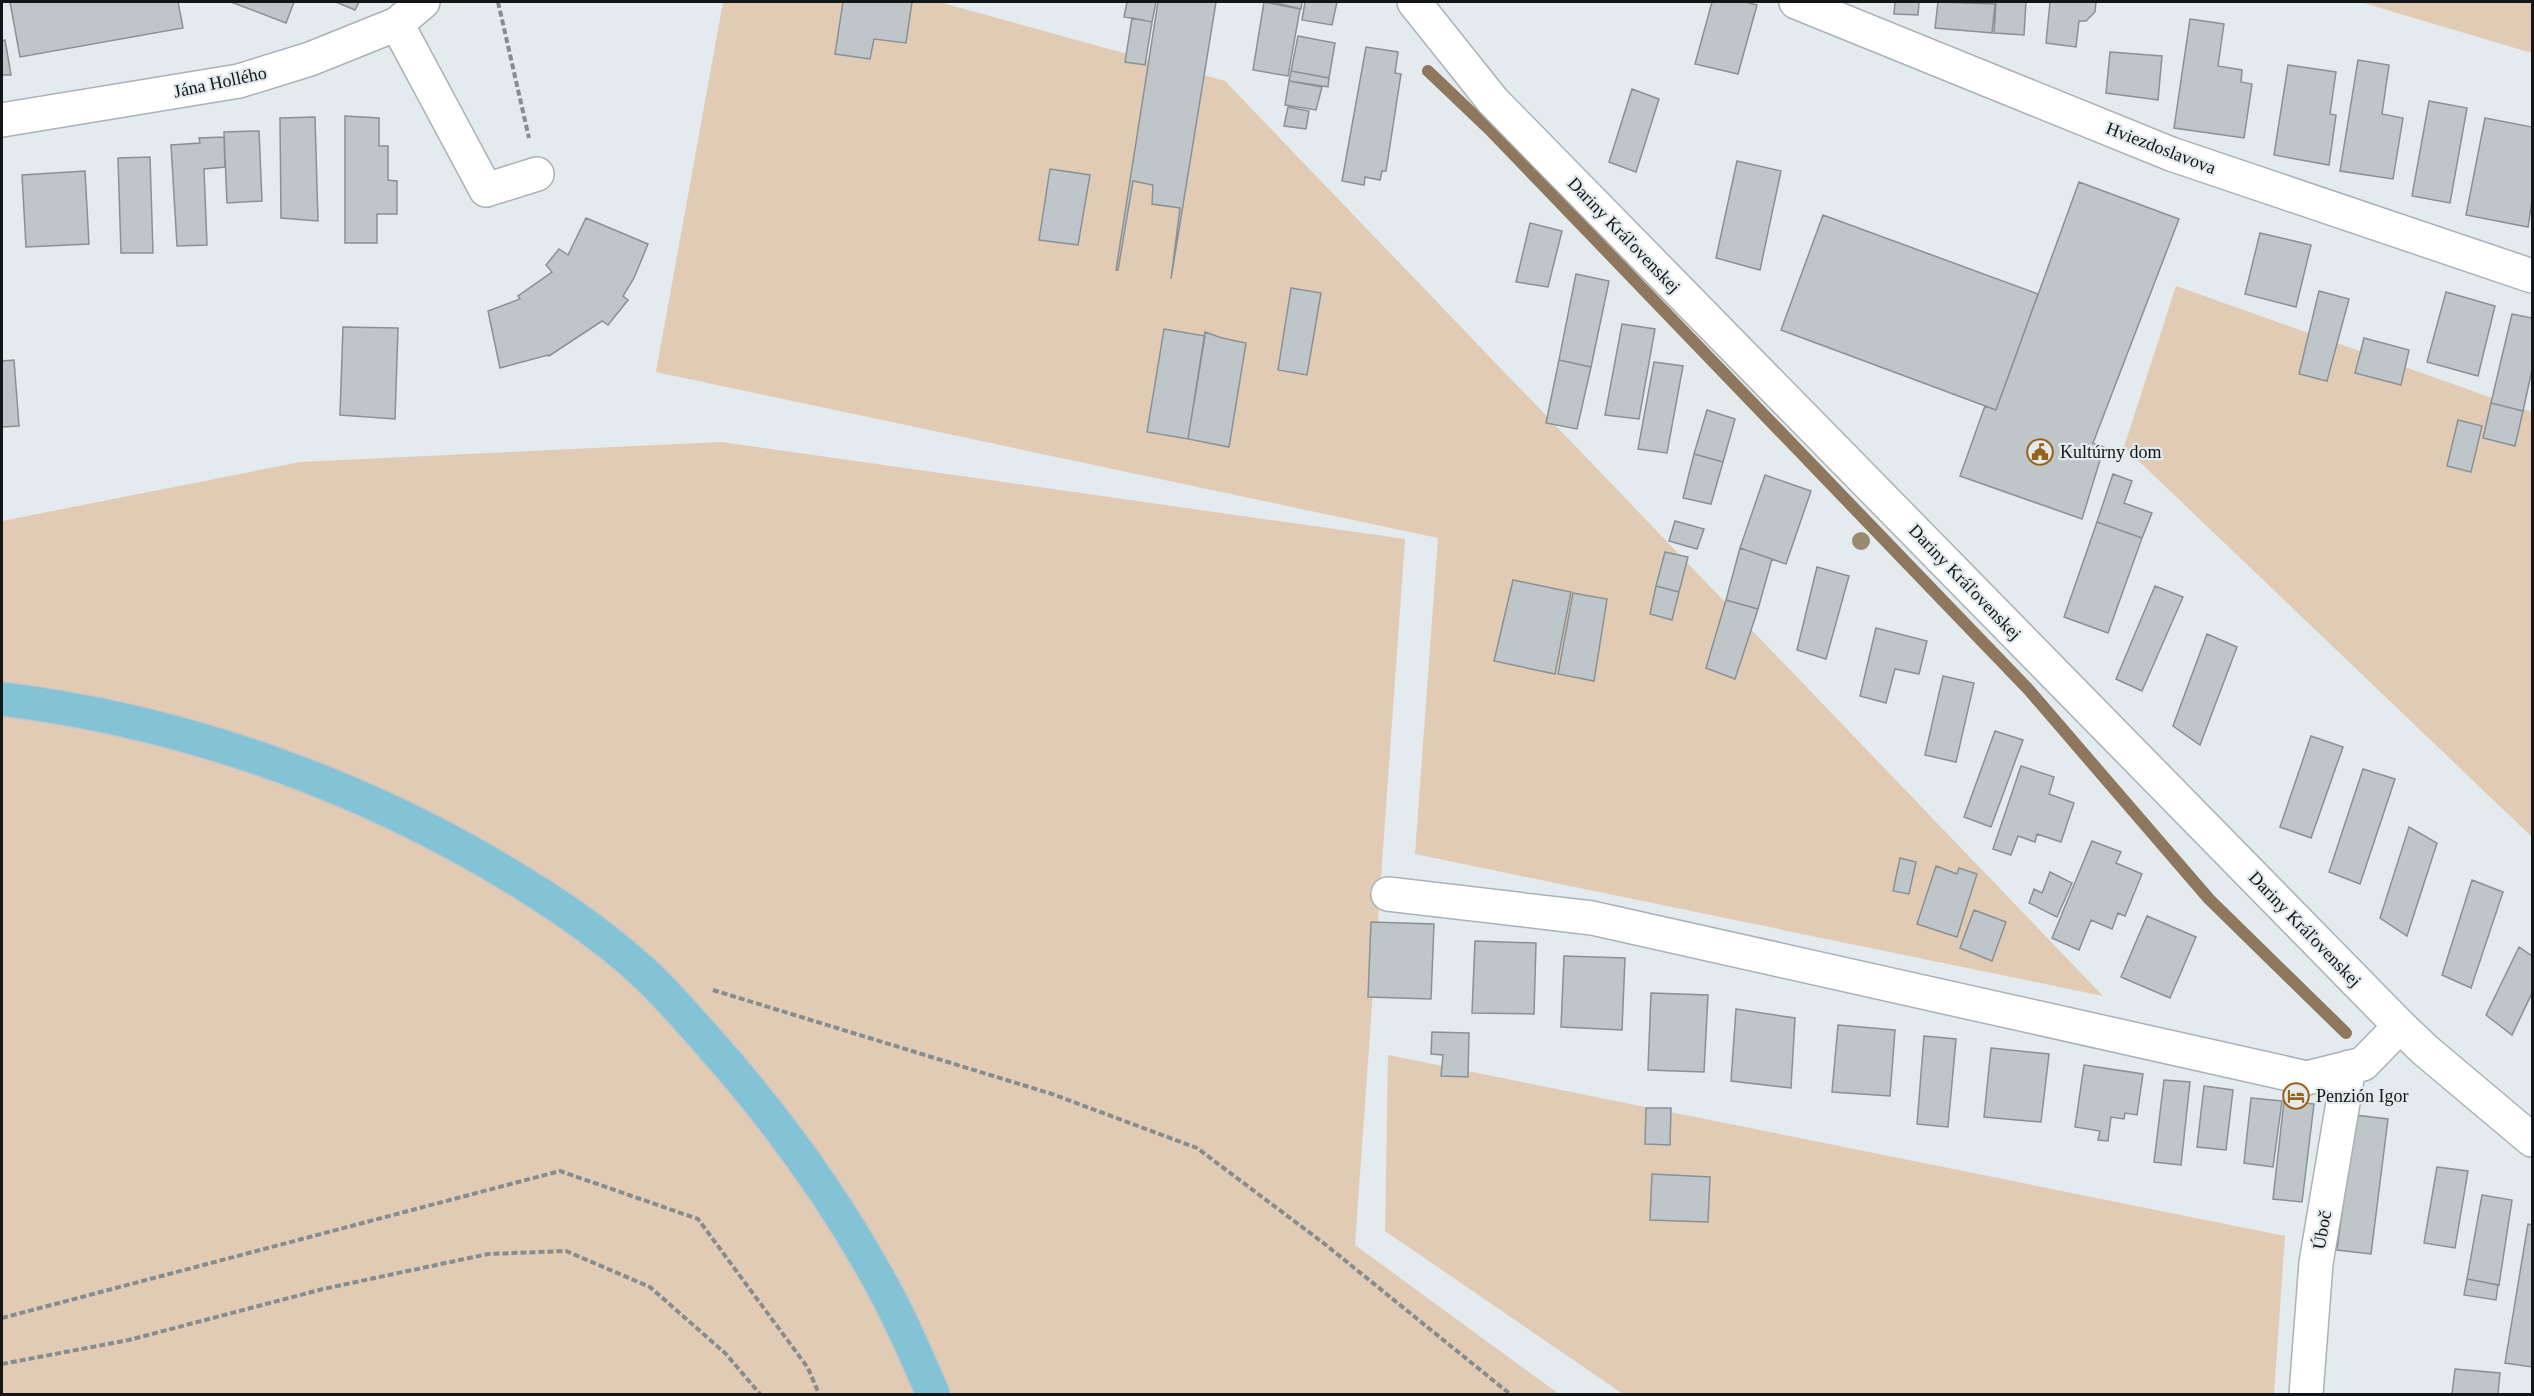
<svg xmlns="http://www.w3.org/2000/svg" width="2534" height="1396" font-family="Georgia,serif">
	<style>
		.green { fill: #e2cbb4 }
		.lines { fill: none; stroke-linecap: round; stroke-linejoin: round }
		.stream { stroke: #8e775c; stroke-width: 12 }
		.building { fill: #bec6c9; stroke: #899194; stroke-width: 1.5 }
		.minor-casing { stroke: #aab2b5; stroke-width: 36 }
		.major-casing { stroke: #c6c7c7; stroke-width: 36 }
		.path { stroke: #878c8e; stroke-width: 4; stroke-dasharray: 6 3; stroke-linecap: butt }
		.minor { stroke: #fff; stroke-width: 33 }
		.major { stroke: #84c2d6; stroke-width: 33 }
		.tree { fill: #998a71 }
		.labels { text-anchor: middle; stroke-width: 4.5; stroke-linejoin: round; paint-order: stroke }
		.street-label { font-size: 18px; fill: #131617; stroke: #e3ebee }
		.poi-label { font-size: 18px; fill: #131617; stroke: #e3ebee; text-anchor: start }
	</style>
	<rect width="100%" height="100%" fill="#e3ebee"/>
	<path class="green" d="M723 2H939L1225 81 2103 996 1415 854 1438 538 656 372Z
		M2360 2H2532V53Z
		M2176 286 2532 412V837L2124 447Z
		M721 442 1405 539 1355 1245 1559 1394H2V521L300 462Z
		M1388 1055 2285 1236 2274 1394H1623L1385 1231Z"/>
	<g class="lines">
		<path class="stream" d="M1428 71 1492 132 2028 689 2209 899 2346 1033"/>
	</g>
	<path class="building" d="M10 2H178L183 28 20 57Z
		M231 2H294L286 23Z
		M336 2H359L355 10Z
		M843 2H912L906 43 874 39 870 59 835 54Z
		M1127 2H1156L1152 22 1124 17Z
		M1158 2H1216L1171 279 1180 208 1152 204 1153 185 1133 181 1118 270H1116Z
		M1264 2 1300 9 1288 76 1253 70Z
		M1271 2H1302L1301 9Z
		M1305 2H1337L1332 25 1302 20Z
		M1712 2H1746L1757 5 1738 74 1695 64Z
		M1895 2H1919L1918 15 1894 14Z
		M1938 2 1995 4 1992 33 1935 28Z
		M1996 2H2026L2024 35 1994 33Z
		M2050 2H2096L2095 12 2086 21H2079L2076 47 2046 43Z
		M1132 18 1152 22 1145 65 1125 62Z
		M2190 19 2224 24 2218 66 2242 70 2241 82 2252 84 2244 138 2174 128Z
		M1298 36 1335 43 1329 78 1291 71Z
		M5 40 11 75H2V41Z
		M1366 47 1398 52 1395 73 1401 74 1386 171H1382L1380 180 1365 177 1364 185 1342 181Z
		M2110 52 2162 56 2158 100 2106 93Z
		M2358 60 2389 65 2382 114 2403 118 2393 179 2340 171Z
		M2288 65 2336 72 2330 114 2336 115 2329 165 2274 155Z
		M1291 71 1329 78 1328 87 1289 81Z
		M1289 81 1322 87 1316 110 1285 105Z
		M1632 89 1659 99 1636 172 1609 162Z
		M2429 101 2467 108 2450 203 2412 196Z
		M1288 107 1309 111 1306 129 1284 126Z
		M345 116 379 118V146H388V180L397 181V214H377V243H345Z
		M315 117 318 221 281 218 280 118Z
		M2485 118 2532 127V201L2528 227 2466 215Z
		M259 131 262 201 227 203 224 132Z
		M224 137 225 167 204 169 207 245 177 246 171 145 200 143 199 138Z
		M150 157 153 253H121L118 158Z
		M1737 161 1781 171 1760 270 1716 258Z
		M1050 169 1090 175 1078 245 1039 240Z
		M85 171 89 244 26 247 22 175Z
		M2079 182 2179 219 2093 443 2104 447 2082 519 1960 476 1985 406 1996 410Z
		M1823 215 2038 294 1996 410 1781 330Z
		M586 218 648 244 634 278 623 296 628 300 608 325 602 321 549 356 548 355 500 368 488 311 520 299 518 296 552 272 546 265 559 249 568 255Z
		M1530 223 1562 231 1548 287 1516 282Z
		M2260 233 2311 245 2296 307 2245 294Z
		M1576 274 1609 281 1591 367 1559 360Z
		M1291 288 1321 293 1307 375 1278 370Z
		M2319 291 2349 299 2327 381 2299 374Z
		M2446 292 2495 306 2478 376 2427 362Z
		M2512 314 2532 318V370L2523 411 2491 403Z
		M1622 324 1655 329 1639 419 1605 415Z
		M343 327 398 328 395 419 340 415Z
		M1164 329 1205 336 1188 439 1147 432Z
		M1205 332 1222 338 1246 343 1229 447 1188 439Z
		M2364 338 2409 350 2401 385 2355 373Z
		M14 360 19 426 2 427V361Z
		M1559 360 1591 367 1577 429 1546 423Z
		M1654 362 1683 366 1667 453 1638 449Z
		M2491 403 2523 411 2515 446 2483 438Z
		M1707 410 1735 419 1723 462 1694 454Z
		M2458 420 2482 426 2471 472 2447 466Z
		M1694 454 1723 462 1711 504 1683 498Z
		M2113 474 2132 481 2124 503 2152 513 2142 538 2097 522Z
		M1765 475 1811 491 1786 564 1740 548Z
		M1675 521 1704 529 1697 549 1669 541Z
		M2097 522 2142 538 2108 633 2064 617Z
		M1740 548 1772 559 1758 609 1726 600Z
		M1665 552 1688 557 1679 592 1656 586Z
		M1817 567 1849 576 1826 659 1797 650Z
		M1513 580 1571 592 1555 674 1494 661Z
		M1656 586 1679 592 1672 620 1650 614Z
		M2155 586 2183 597 2142 691 2116 679Z
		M1573 593 1607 599 1594 681 1558 674Z
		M1726 600 1758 609 1735 679 1706 668Z
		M1876 628 1927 641 1919 674 1895 669 1886 703 1860 696Z
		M2207 634 2237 647 2200 745 2173 726Z
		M1943 676 1974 683 1956 762 1925 755Z
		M1995 731 2023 740 1991 827 1964 817Z
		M2311 736 2343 747 2311 838 2280 827Z
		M2021 766 2054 777 2049 794 2074 803 2061 842 2037 834 2035 842 2018 836 2011 855 1993 849Z
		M2363 769 2395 779 2360 884 2329 872Z
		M2409 827 2437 843 2407 936 2380 918Z
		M2092 841 2121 852 2116 863 2142 874 2125 916 2118 913 2112 929 2091 920 2079 950 2052 938Z
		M1900 858 1916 862 1909 894 1893 891Z
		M1936 866 1957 874 1959 868 1977 874 1957 937 1917 924Z
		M2050 872 2072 883 2057 917 2029 903 2034 889 2042 893Z
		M2472 880 2503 892 2471 988 2442 975Z
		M1974 910 2006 922 1992 961 1960 948Z
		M2147 916 2196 937 2170 998 2121 977Z
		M1371 922 1434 924 1431 999 1368 997Z
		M1475 941 1536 943 1534 1014 1472 1013Z
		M2519 947 2532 956V993L2512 1035 2486 1015Z
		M1564 956 1625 958 1622 1030 1561 1027Z
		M1651 993 1708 995 1704 1072 1648 1070Z
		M1736 1009 1795 1018 1791 1088 1731 1081Z
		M1838 1025 1895 1030 1890 1096 1832 1092Z
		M1432 1032 1469 1033 1468 1077 1441 1076 1443 1055 1431 1054Z
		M1924 1036 1956 1039 1948 1127 1917 1124Z
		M1991 1048 2049 1054 2041 1122 1984 1117Z
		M2084 1065 2143 1074 2137 1115 2125 1113 2124 1119 2111 1117 2108 1141 2098 1140 2100 1131 2075 1127Z
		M2164 1080 2190 1082 2181 1165 2154 1162Z
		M2204 1086 2233 1090 2226 1150 2197 1147Z
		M2251 1098 2282 1101 2273 1167 2244 1163Z
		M2284 1101 2314 1104 2302 1202 2273 1199Z
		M1646 1108H1671L1670 1145 1645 1144Z
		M2355 1115 2388 1119 2371 1254 2337 1250Z
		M2437 1167 2468 1171 2455 1248 2424 1243Z
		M1652 1174 1710 1177 1708 1222 1650 1220Z
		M2482 1195 2512 1200 2499 1285 2467 1279Z
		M2528 1224 2532 1225V1367L2505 1363Z
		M2467 1279 2498 1285 2496 1300 2464 1295Z
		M2455 1369 2500 1373 2498 1394H2452Z"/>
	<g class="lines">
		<g class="minor-casing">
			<path id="minor" d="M1414 2 1493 101 2400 1026 2425 1050 2532 1140
				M1796 2 2171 154 2532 276
				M397 24 486 190 537 174
				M2 120 239 81 310 59 397 24 423 2
				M1388 894 1592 918 2307 1078 2363 1064 2400 1026
				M2306 1394 2316 1263 2349 1067"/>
		</g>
		<g class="major-casing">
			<path id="major" d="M2 699C183 721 364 785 519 881 563 908 605 937 643 972 666 993 685 1016 706 1039 772 1113 830 1191 878 1278 899 1315 916 1355 933 1394"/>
		</g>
		<path class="path" d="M498 2 529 138
			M713 990 1052 1094 1197 1148 1326 1245 1510 1394
			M2 1318 560 1171 698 1219 808 1368 819 1394
			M2 1364 129 1340 323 1289 488 1254 566 1251 650 1287 725 1353 760 1394"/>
		<use href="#minor" class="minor"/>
		<use href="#major" class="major"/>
	</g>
	<circle class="tree" cx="1861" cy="541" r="9"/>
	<defs>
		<g id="civic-ring" transform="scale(1.35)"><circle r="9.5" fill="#e3ebee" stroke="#976119" stroke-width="1.5"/><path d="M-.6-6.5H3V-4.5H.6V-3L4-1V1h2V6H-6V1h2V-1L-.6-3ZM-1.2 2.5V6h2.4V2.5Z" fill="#976119"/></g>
		<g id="hotel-ring" transform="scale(1.35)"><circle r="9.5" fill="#e3ebee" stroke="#976119" stroke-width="1.5"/><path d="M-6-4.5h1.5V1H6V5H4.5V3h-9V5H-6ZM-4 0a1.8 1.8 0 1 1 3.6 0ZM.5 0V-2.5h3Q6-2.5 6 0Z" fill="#976119"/></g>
	</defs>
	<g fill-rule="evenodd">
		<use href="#civic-ring" x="2040" y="452"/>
		<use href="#hotel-ring" x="2296" y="1096"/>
	</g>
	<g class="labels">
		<g class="street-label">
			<text transform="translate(220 82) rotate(-12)" y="6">Jána Hollého</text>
			<text transform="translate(2161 148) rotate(21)" y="6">Hviezdoslavova</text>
			<text transform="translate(1624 235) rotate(46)" y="6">Dariny Kráľovenskej</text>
			<text transform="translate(1965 582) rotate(46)" y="6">Dariny Kráľovenskej</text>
			<text transform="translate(2305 929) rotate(46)" y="6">Dariny Kráľovenskej</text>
			<text transform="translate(2322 1230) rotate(-80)" y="6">Úboč</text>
		</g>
		<g class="poi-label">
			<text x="2060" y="458">Kultúrny dom</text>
			<text x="2316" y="1102">Penzión Igor</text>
		</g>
	</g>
	<rect width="2534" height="1396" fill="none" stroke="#131617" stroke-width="6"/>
</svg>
